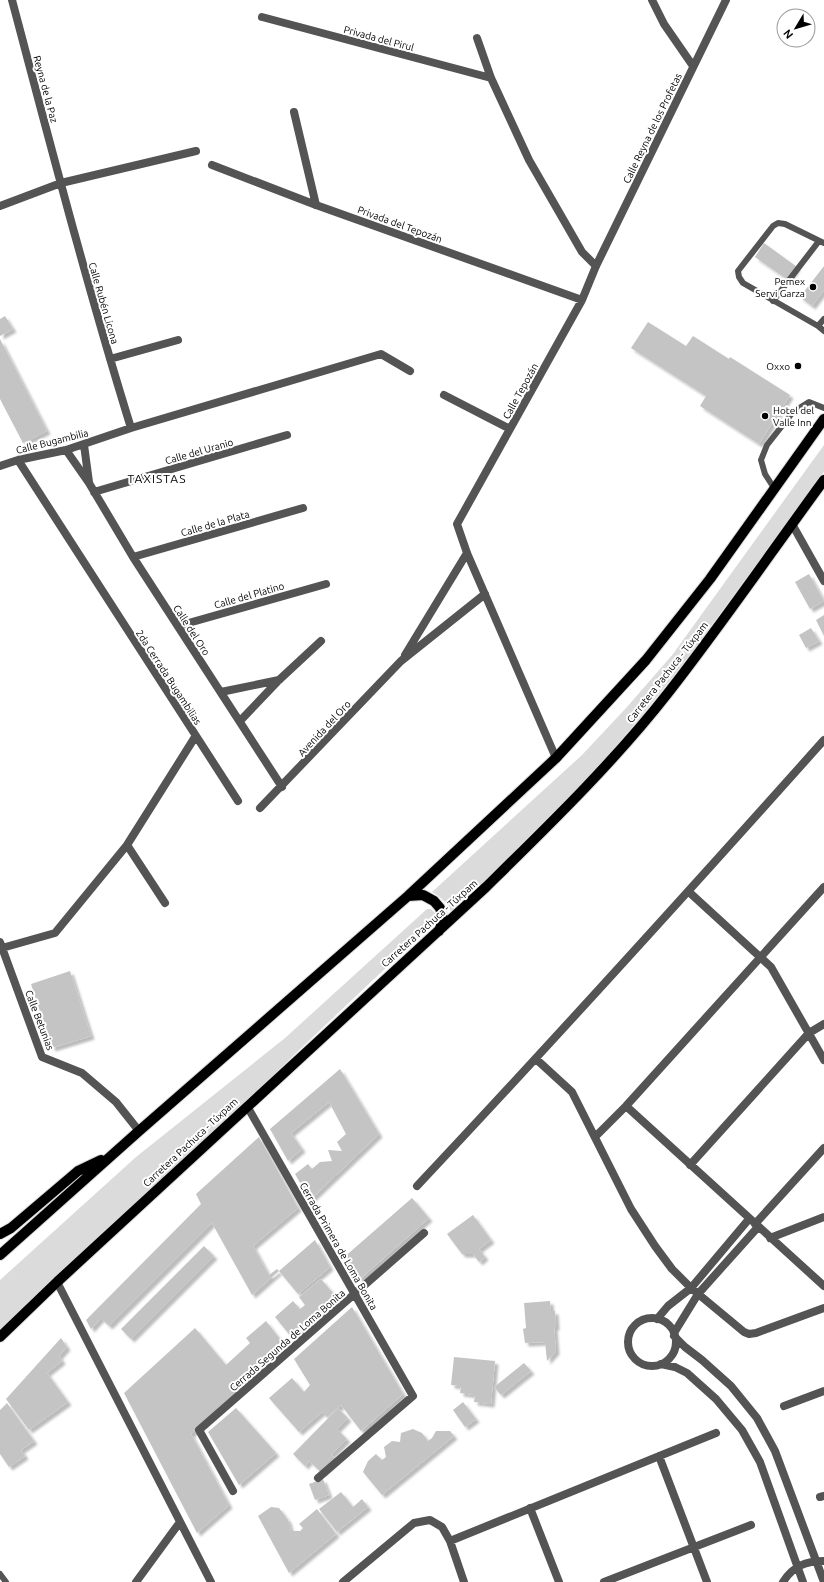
<svg xmlns="http://www.w3.org/2000/svg" width="824" height="1582" font-family="Ubuntu,sans-serif">
	<style>
		.green { fill: #dbdbdb }
		.building { fill: #c4c4c4; filter: url(#shadow) }
		.lines { fill: none; stroke-linecap: round; stroke-linejoin: round }
		.primary-casing { stroke: #dbdbdb; stroke-width: 12 }
		.service { stroke: #545454; stroke-width: 6 }
		.minor { stroke: #545454; stroke-width: 8 }
		.primary { stroke: #000; stroke-width: 10 }
		.poi-dot { fill: #000; stroke: #fff; stroke-width: 1.5 }
		.labels { text-anchor: middle; stroke-width: 4; stroke-linejoin: round; paint-order: stroke }
		.street-label { font-size: 10px; fill: #000; stroke: #fff }
		.poi-label { font-size: 10px; fill: #000; stroke: #fff; text-anchor: end }
		.quarter-label { font-size: 12px; letter-spacing: 1px; fill: #000; stroke: #fff }
	</style>
	<defs>
		<filter id="shadow"><feDropShadow dx="3.5" dy="3.5" stdDeviation="1" flood-color="#0004"/></filter>
	</defs>
	<rect width="100%" height="100%" fill="#fff"/>
	<path class="green" d="M824 445V472L683 664 638 720 595 771 490 878 452 914C449 904 441 897 432 892L582 755 627 707 673 654Z
		M427 909H431L437 915 436 920 428 928 297 1052 242 1107 0 1338V1280L136 1157 285 1038Z"/>
	<path class="building" d="M764 243 797 267 788 280 755 257Z
		M824 266V290L812 306 800 297Z
		M5 316 13 329 0 336V319Z
		M648 322 686 346 693 336 729 359 730 357 790 395 759 444 700 406 706 396 631 348Z
		M0 339 47 431 23 443 0 399Z
		M809 574 824 601 810 609 795 582Z
		M824 615V636L816 620Z
		M811 628 819 641 806 648 799 635Z
		M70 971 91 1036 52 1048 31 984Z
		M340 1069 379 1134 310 1200 295 1174 308 1164 312 1169 320 1162 332 1161 328 1150 342 1151 337 1142 346 1134 329 1102 291 1133 302 1149 288 1161 270 1129Z
		M259 1137 298 1208 253 1246 269 1275 277 1269 279 1271 252 1295 212 1223 109 1326 101 1318 91 1329 86 1320 201 1204 196 1194Z
		M412 1198 429 1218 360 1279 342 1259Z
		M473 1215 491 1240 479 1249 485 1257 479 1262 473 1254H462L447 1234Z
		M315 1240 330 1267 298 1294 279 1271Z
		M204 1246 214 1256 131 1339 121 1329Z
		M321 1279 338 1299 293 1339 275 1317 293 1301 300 1309 305 1305 299 1297Z
		M550 1301 551 1311H555L556 1327H554L556 1351 547 1361 545 1342 525 1343 523 1329 526 1328 524 1303Z
		M352 1307 403 1394 361 1431 341 1405 327 1417 322 1412 299 1432 269 1398 292 1378 304 1392 310 1385 294 1359Z
		M266 1321 287 1348 191 1434 229 1505 197 1533 124 1393 195 1328 226 1365 250 1343 246 1338Z
		M61 1338 67 1347 59 1356 62 1361 47 1373 68 1402 29 1430 6 1399Z
		M454 1357 495 1361 491 1404 474 1402 475 1395 460 1393 461 1386 451 1385Z
		M524 1363 531 1371 501 1395 494 1387Z
		M463 1402 476 1419 465 1427 453 1410Z
		M7 1403 34 1441 21 1450 25 1456 9 1467 0 1454V1410Z
		M236 1408 276 1453 239 1485 208 1432Z
		M338 1408 348 1418 337 1429 347 1439 331 1455 336 1459 322 1473 309 1461 305 1466 293 1454Z
		M413 1429 422 1433 428 1441 432 1438 436 1431H450L454 1436 382 1495 363 1472 368 1461 376 1454 382 1460 386 1457 384 1447 392 1441 400 1442 401 1433Z
		M323 1479 329 1495 315 1500 309 1484Z
		M341 1492 353 1507 362 1499 368 1507 337 1532 319 1509Z
		M271 1507 279 1508 288 1520 291 1531H300L303 1528 299 1524 317 1509 336 1534 289 1573 258 1516Z"/>
	<g class="lines">
		<g class="primary-casing">
			<path id="primary" d="M408 896 423 895 434 901 440 908 443 919 439 931
				M0 1234 11 1228 78 1171 101 1160
				M0 1255 139 1131 408 896 556 758 646 660 710 579 824 419
				M0 1337 57 1282 486 887C548 826 615 761 668 693 722 624 772 551 824 480"/>
		</g>
		<path class="service" d="M773 301 819 241
			M824 319 818 326 824 331
			M818 326 743 283 739 277 738 271 773 226 778 223 785 224 824 243
			M774 488 765 474 761 460 767 445 793 412 809 402 824 408
			M0 1574 6 1582"/>
		<path class="minor" d="M12 0C50 143 87 286 131 428
			M652 0 664 24 693 66
			M262 17 491 78
			M477 38 491 78 529 160 582 252 596 266
			M294 112 316 205
			M212 165 316 205 582 300
			M0 206 61 183 196 151
			M110 359 178 340
			M444 395 510 429
			M84 445 89 482
			M66 450 89 483 133 557 282 787
			M18 460 238 801
			M0 466 18 460 66 450 131 428 381 354 410 371
			M94 492 287 435
			M792 524 824 581
			M133 557 303 508
			M178 626 326 584
			M405 655 467 553
			M221 692 279 680
			M240 721 279 680 321 641
			M556 758 467 553 457 524 582 300 596 266 726 0
			M260 808 401 661 485 594
			M127 845 165 903
			M689 892 771 967 824 1060
			M0 942 42 1057 82 1073 116 1102 139 1131
			M2 948 55 933 127 845 195 737
			M536 1059 572 1092 631 1209 655 1246 672 1269 691 1288 744 1332 749 1334 756 1333 824 1308
			M247 1106 413 1396 318 1478
			M626 1106 824 1286
			M595 1137 626 1106 824 887
			M690 1165 809 1033 824 1024
			M417 1186C555 1039 690 890 824 740
			M755 1224 824 1148
			M770 1238 824 1217
			M57 1282 211 1582
			M628 1342a24 24 0 1 1 48 0a24 24 0 1 1-48 0Z
			M657 1319 668 1306 691 1288 749 1219
			M674 1333 698 1294 758 1227
			M674 1336 685 1347 702 1360 731 1386 757 1418 775 1451 824 1582
			M661 1364 675 1367 687 1373 716 1399 742 1430 760 1462 803 1582
			M784 1406 824 1391
			M659 1456 707 1582
			M233 1491 199 1430 424 1233
			M820 1497 824 1496
			M530 1508 559 1582
			M450 1541 716 1433
			M136 1582 180 1522
			M343 1582 414 1523 430 1520 442 1527 450 1541 464 1582
			M604 1582 751 1525
			M783 1582C793 1566 806 1561 824 1561"/>
		<use href="#primary" class="primary"/>
	</g>
	<g class="poi-dot">
		<circle cx="813" cy="287" r="4"/>
		<circle cx="798" cy="366" r="4"/>
		<circle cx="765" cy="416" r="4"/>
	</g>
	<g class="labels">
		<g class="street-label">
			<text transform="translate(379 38) rotate(15)" y="4">Privada del Pirul</text>
			<text transform="translate(46 89) rotate(75)" y="4">Reyna de la Paz</text>
			<text transform="translate(652 128) rotate(-64)" y="4">Calle Reyna de los Profetas</text>
			<text transform="translate(400 224) rotate(20)" y="4">Privada del Tepozán</text>
			<text transform="translate(104 303) rotate(74)" y="4">Calle Rubén Licona</text>
			<text transform="translate(520 391) rotate(-61)" y="4">Calle Tepozán</text>
			<text transform="translate(52 441) rotate(-14)" y="4">Calle Bugambilia</text>
			<text transform="translate(199 451) rotate(-16)" y="4">Calle del Uranio</text>
			<text transform="translate(215 523) rotate(-16)" y="4">Calle de la Plata</text>
			<text transform="translate(249 595) rotate(-16)" y="4">Calle del Platino</text>
			<text transform="translate(192 630) rotate(57)" y="4">Calle del Oro</text>
			<text transform="translate(667 672) rotate(-52)" y="4">Carretera Pachuca - Túxpam</text>
			<text transform="translate(169 677) rotate(57)" y="4">2da Cerrada Bugambilias</text>
			<text transform="translate(324 728) rotate(-47)" y="4">Avenida del Oro</text>
			<text transform="translate(429 923) rotate(-42)" y="4">Carretera Pachuca - Túxpam</text>
			<text transform="translate(40 1020) rotate(69)" y="4">Calle Betunias</text>
			<text transform="translate(190 1142) rotate(-43)" y="4">Carretera Pachuca - Túxpam</text>
			<text transform="translate(339 1246) rotate(60)" y="4">Cerrada Primera de Loma Bonita</text>
			<text transform="translate(287 1340) rotate(-41)" y="4">Cerrada Segunda de Loma Bonita</text>
		</g>
		<g class="poi-label">
			<text x="805" y="285">Pemex<tspan x="805" dy="12">Servi Garza</tspan></text>
			<text x="790" y="370">Oxxo</text>
			<text x="773" y="414" text-anchor="start">Hotel del<tspan x="773" dy="12">Valle Inn</tspan></text>
		</g>
		<g class="quarter-label">
			<text x="157" y="483">TAXISTAS</text>
		</g>
	</g>
	<g transform="translate(796 28) rotate(232)"><circle r="19" fill="#ffffff" stroke="#999999"/>
	<path d="M0-3L7 15L0 10L-7 15Z" fill="#000000"/>
	<text y="-6" font-size="11" font-weight="bold" text-anchor="middle" fill="#000000">N</text>
	</g>
</svg>
